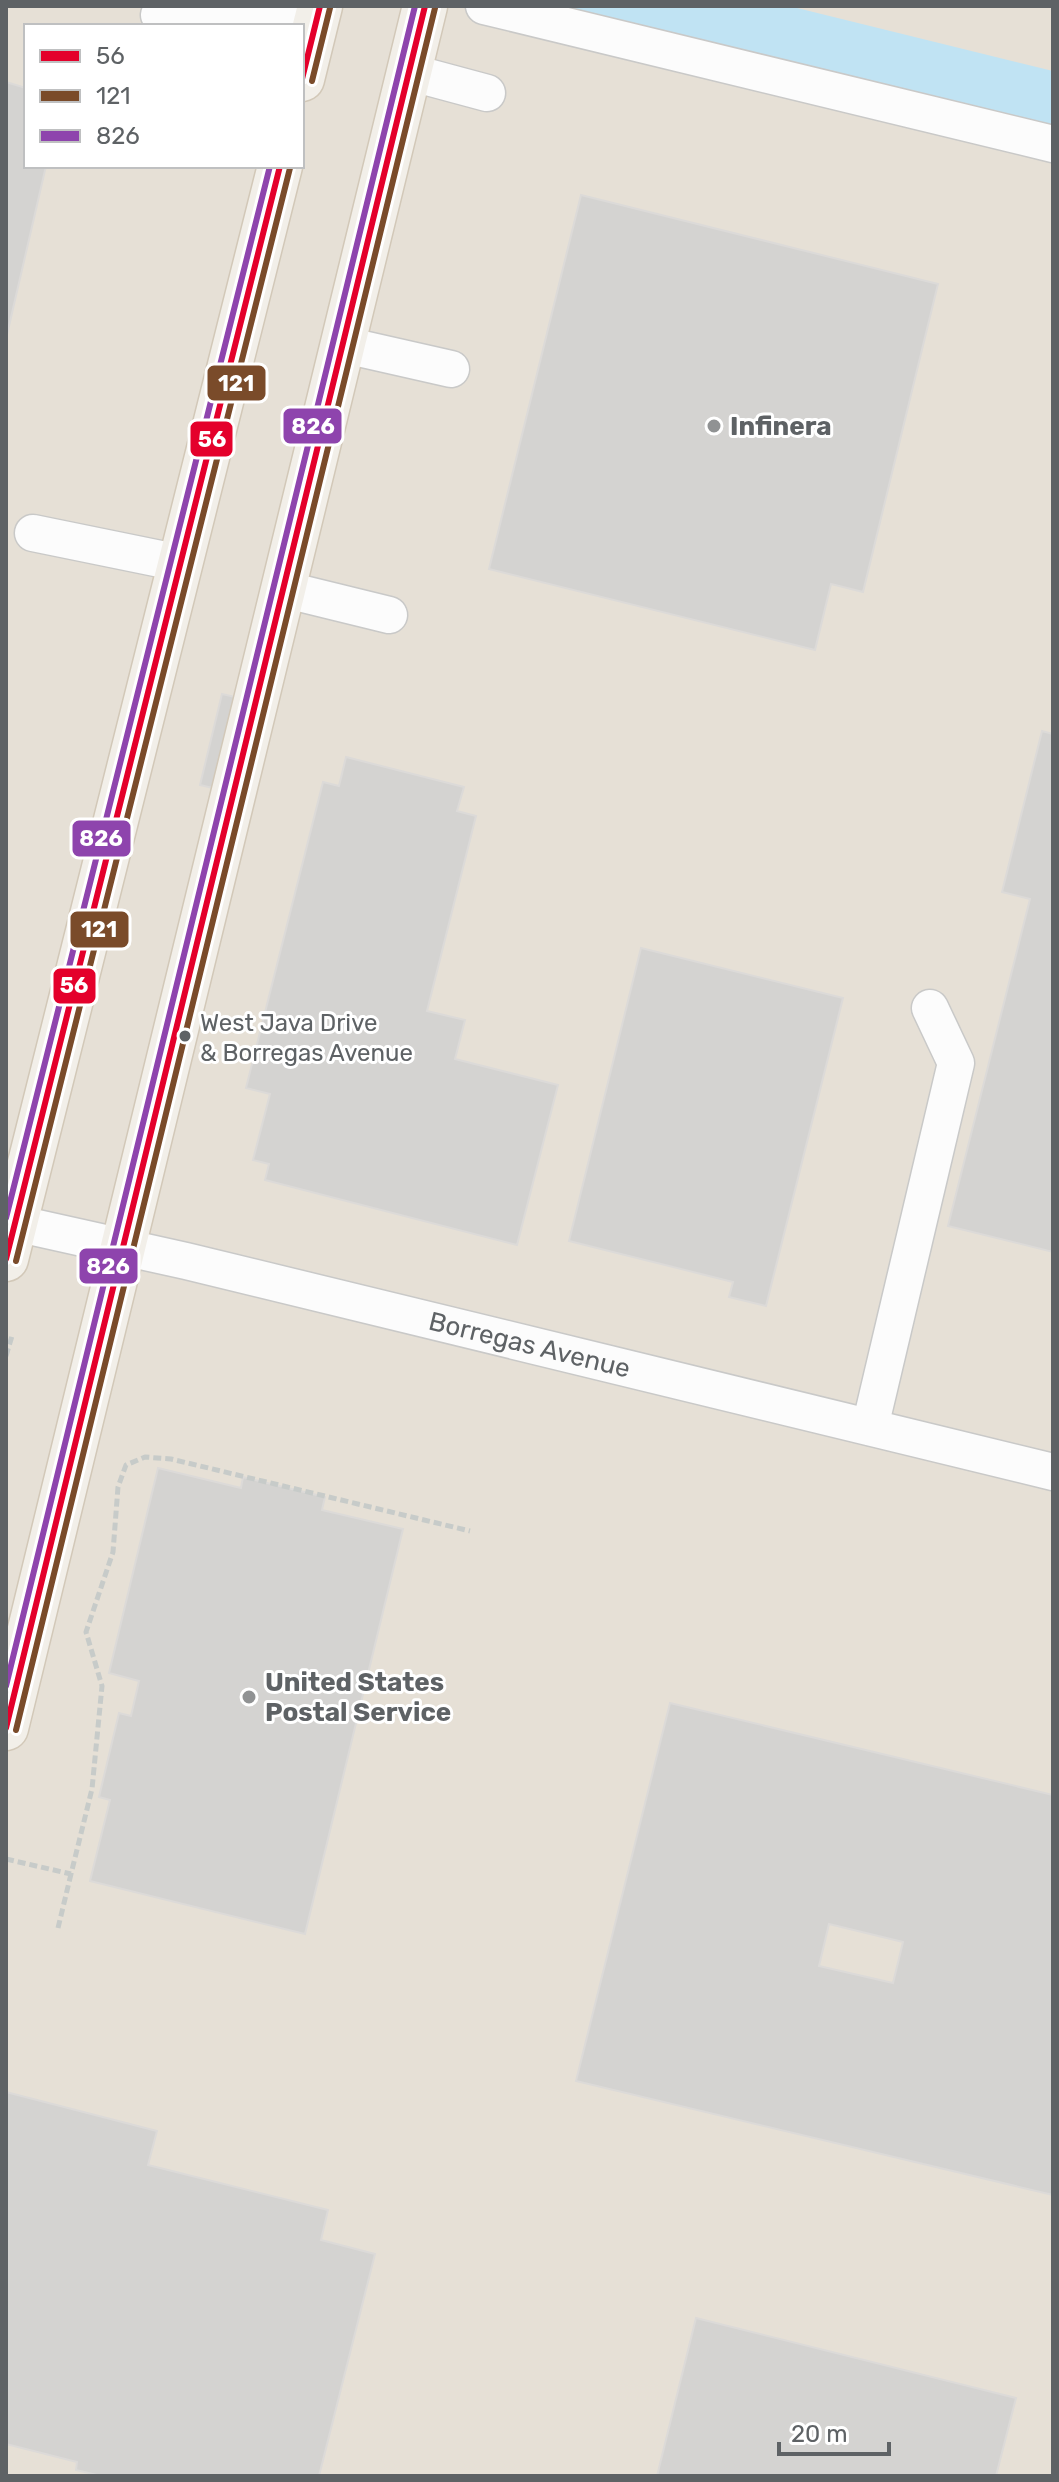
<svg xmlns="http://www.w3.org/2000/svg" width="1059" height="2482" font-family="Rubik,sans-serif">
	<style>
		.commercial { fill: #e6e0d6; fill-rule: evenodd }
		.water { fill: #c0e3f3 }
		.building { fill: #d4d3d1; stroke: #dcdad8; stroke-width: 2; fill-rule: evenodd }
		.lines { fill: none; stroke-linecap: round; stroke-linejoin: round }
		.minor-casing { stroke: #c9c9c8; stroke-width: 39 }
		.major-casing { stroke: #d2c8b8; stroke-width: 47 }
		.path { stroke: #c7cbc9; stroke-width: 5; stroke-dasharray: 8 4; stroke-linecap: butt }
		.minor { stroke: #fcfcfc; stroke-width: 36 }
		.major { stroke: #f2efe9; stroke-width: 44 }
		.bus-1-casing { stroke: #fff; stroke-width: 12 }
		.bus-2-casing { stroke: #fff; stroke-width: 12 }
		.bus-3-casing { stroke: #fff; stroke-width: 12 }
		.bus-1 { stroke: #e4002b; stroke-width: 6 }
		.bus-2 { stroke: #7a4b2a; stroke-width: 6 }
		.bus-3 { stroke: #8e44ad; stroke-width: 6 }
		.poi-dot { fill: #909293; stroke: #fff; stroke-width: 3 }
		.bus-dot { fill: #5e6265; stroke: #fff; stroke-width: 3 }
		.labels { text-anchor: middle; stroke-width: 6; stroke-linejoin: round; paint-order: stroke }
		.bus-label { font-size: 24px; fill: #5e6265; stroke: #fff; text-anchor: start }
		.poi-label { font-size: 26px; font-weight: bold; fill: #5e6265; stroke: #fff; text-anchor: start }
		.street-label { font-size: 26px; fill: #5e6265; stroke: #fff }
		.line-badge { stroke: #fff; stroke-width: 3 }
		.badge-label { font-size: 22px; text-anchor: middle; font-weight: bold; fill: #fff }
	</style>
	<rect width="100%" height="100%" fill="#edebe8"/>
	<path class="commercial" d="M6 6H1053V2476H6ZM26 26H302V166H26Z"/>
	<path class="water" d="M545 6H789L1053 71V125Z"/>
	<path class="building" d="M6 82 26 88V166H46L6 339Z
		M581 195 938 284 863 592 831 584 815 650 489 569Z
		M222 694 235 697 213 788 200 785Z
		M1042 731 1053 734V1252L948 1226 1030 899 1002 892Z
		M346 757 464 787 457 811 476 816 427 1011 465 1020 455 1059 558 1085 517 1245 265 1180 269 1164 253 1160 270 1094 246 1088 323 782 339 786Z
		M641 948 843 998 766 1306 729 1297 733 1282 569 1241Z
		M158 1468 241 1488 243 1477 325 1497 322 1510 403 1529 305 1934 90 1881 110 1800 99 1797 119 1713 131 1716 139 1681 109 1673Z
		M670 1703 1053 1795V2195L576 2081ZM829 1924 903 1942 893 1983 819 1966Z
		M6 2092 157 2131 148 2165 328 2210 321 2240 375 2254 319 2476H101L76 2470 77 2462 6 2444Z
		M696 2318 1016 2398 996 2476H657Z"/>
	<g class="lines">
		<g class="minor-casing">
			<g id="minor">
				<path d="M484 6 1053 144"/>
				<path d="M159 15 315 25"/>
				<path d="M409 72 487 93"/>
				<path d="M345 345 451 369"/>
				<path d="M33 533 180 563"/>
				<path d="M283 589 389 615"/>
				<path id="s1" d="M6 1221 186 1261 1053 1472"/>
				<path d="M870 1427 956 1063 930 1008"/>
			</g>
		</g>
		<g class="major-casing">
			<path id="major" d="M302 79 320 6
				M6 1259 280 166
				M6 1728 425 6"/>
		</g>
		<path class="path" d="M6 1356 12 1336
			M6 1859 71 1874 92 1789 102 1686 86 1632 113 1552 118 1487 126 1465 145 1457 171 1459 470 1531
			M58 1928 71 1874"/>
		<use href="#minor" class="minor"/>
		<use href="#major" class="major"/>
		<g class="bus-1-casing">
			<path id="bus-1" d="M302 79 320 6
				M6 1259 280 166
				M6 1728 425 6"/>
		</g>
		<g class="bus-2-casing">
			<path id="bus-2" d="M312 81 330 8
				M16 1261 290 168
				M16 1730 435 8"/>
		</g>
		<g class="bus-3-casing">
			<path id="bus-3" d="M6 1218 270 166
				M6 1686 415 6"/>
		</g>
		<use href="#bus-1" class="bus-1"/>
		<use href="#bus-2" class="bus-2"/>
		<use href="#bus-3" class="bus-3"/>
	</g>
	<g class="poi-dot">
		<circle cx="714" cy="426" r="8"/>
		<circle cx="249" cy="1697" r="8"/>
	</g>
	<circle class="bus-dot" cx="185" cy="1036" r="7"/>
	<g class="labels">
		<g class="bus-label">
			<text x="200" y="1031">West Java Drive<tspan x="200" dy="30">&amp; Borregas Avenue</tspan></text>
		</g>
		<g class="poi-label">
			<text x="730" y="435">Infinera</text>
			<text x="265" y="1691">United States<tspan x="265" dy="30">Postal Service</tspan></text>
		</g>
		<g class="street-label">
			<text dy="9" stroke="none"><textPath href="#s1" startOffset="538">Borregas Avenue</textPath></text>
		</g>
	</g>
	<g class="line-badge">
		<rect x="206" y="364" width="61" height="38" rx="8" fill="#7a4b2a"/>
		<rect x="282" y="407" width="61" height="38" rx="8" fill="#8e44ad"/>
		<rect x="189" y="420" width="45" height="38" rx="8" fill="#e4002b"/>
		<rect x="71" y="819" width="61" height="39" rx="8" fill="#8e44ad"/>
		<rect x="69" y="910" width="61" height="39" rx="8" fill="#7a4b2a"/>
		<rect x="52" y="967" width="45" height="38" rx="8" fill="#e4002b"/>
		<rect x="78" y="1247" width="61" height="38" rx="8" fill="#8e44ad"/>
	</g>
	<g class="badge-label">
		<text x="236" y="391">121</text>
		<text x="313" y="434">826</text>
		<text x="212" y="447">56</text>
		<text x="101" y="846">826</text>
		<text x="99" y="937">121</text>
		<text x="74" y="993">56</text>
		<text x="108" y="1274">826</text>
	</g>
	<rect width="1059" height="2482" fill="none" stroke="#5e6265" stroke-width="16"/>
	<rect x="24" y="24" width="280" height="144" fill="#ffffff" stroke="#bfc0c1" stroke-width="2"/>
	<rect x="40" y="50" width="40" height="12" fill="#e4002b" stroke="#bfc0c1" stroke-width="2"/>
	<text x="96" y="64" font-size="24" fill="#5e6265">56</text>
	<rect x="40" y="90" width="40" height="12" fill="#7a4b2a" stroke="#bfc0c1" stroke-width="2"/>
	<text x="96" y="104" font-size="24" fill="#5e6265">121</text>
	<rect x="40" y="130" width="40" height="12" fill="#8e44ad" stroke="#bfc0c1" stroke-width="2"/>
	<text x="96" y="144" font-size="24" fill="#5e6265">826</text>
	<path d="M779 2442v12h110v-12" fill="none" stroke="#5e6265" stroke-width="4"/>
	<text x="791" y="2442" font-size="24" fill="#5e6265" stroke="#ffffff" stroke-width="6" paint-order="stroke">20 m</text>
</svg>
